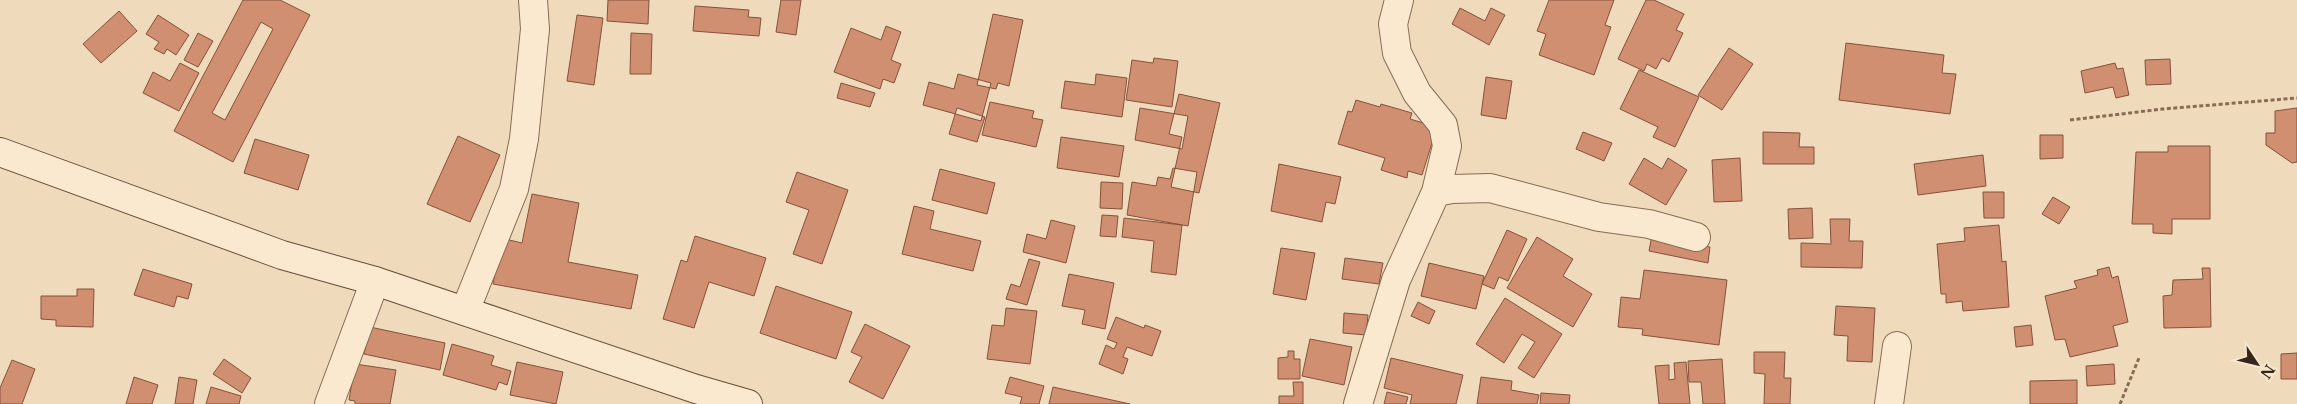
<svg xmlns="http://www.w3.org/2000/svg" width="2297" height="404" font-family="'Libre Baskerville',serif">
	<style>
		.building { fill: #cf8f70; stroke: #86513a; fill-rule: evenodd }
		.lines { fill: none; stroke-linecap: round; stroke-linejoin: round }
		.street-casing { stroke: #876b55; stroke-width: 30 }
		.secondary-casing { stroke: #684c38; stroke-width: 30 }
		.path { stroke: #876b55; stroke-width: 3; stroke-dasharray: 4 2.5; stroke-linecap: butt }
		.street { stroke: #fae9ce; stroke-width: 28 }
		.secondary { stroke: #fae9ce; stroke-width: 28 }
	</style>
	<rect width="100%" height="100%" fill="#efdbbb"/>
	<path class="building" d="M243 0H280L310 15 233 162 174 131ZM261 22 273 29 225 120 212 113Z
		M608 0H649L648 24 607 21Z
		M781 0H801L796 35 776 32Z
		M1549 0H1614L1605 25 1611 27 1594 75 1539 55 1546 34 1537 31Z
		M1646 0H1654L1684 14 1676 30 1683 33 1669 62 1662 58 1656 69 1647 64 1644 71 1618 59Z
		M695 6 749 10 748 17 761 18 759 36 693 31Z
		M1460 8 1485 21 1491 8 1505 15 1489 45 1452 24Z
		M119 11 137 31 101 63 83 44Z
		M993 14 1023 20 1009 86 998 83 996 89 977 85Z
		M158 15 189 35 176 55 167 49 164 54 154 49 159 42 146 34Z
		M577 15 603 18 594 85 567 81Z
		M886 26 901 32 891 60 901 64 894 83 883 79 880 89 834 72 851 28 881 40Z
		M198 33 213 41 198 67 184 60Z
		M631 33 652 34 651 74H630Z
		M1846 43 1944 55 1942 73 1956 74 1950 114 1839 100Z
		M1729 48 1753 64 1722 110 1698 95Z
		M1154 58 1178 61 1172 107 1126 100 1132 60 1153 63Z
		M2170 59 2171 84 2146 85 2145 60Z
		M180 63 199 73 179 111 143 93 153 72 170 81Z
		M2115 63 2117 69 2123 68 2129 95 2116 98 2113 87 2085 93 2081 71Z
		M1639 70 1699 97 1675 147 1653 137 1658 127 1620 109Z
		M958 74 991 83 981 121 923 105 929 82 954 89Z
		M1096 74 1127 78 1122 117 1061 108 1065 81 1095 85Z
		M1486 77 1512 81 1506 119 1481 115Z
		M841 83 875 93 870 107 837 98Z
		M1179 94 1220 103 1199 193 1171 187 1182 137 1169 134Z
		M1356 100 1380 107 1381 104 1412 113 1410 119 1437 127 1422 175 1408 171 1407 178 1381 170 1385 158 1338 144 1348 111 1352 112Z
		M990 102 1034 111 1032 118 1043 120 1036 147 982 135Z
		M957 108 985 117 977 142 949 134Z
		M1140 108 1188 116 1182 149 1135 140Z
		M2297 108V162L2292 163 2266 145V133H2275V111Z
		M1583 132 1612 143 1604 161 1576 149Z
		M1763 132 1800 133 1799 147H1814V164H1763Z
		M2040 135H2063V158L2040 159Z
		M458 136 500 155 470 222 427 204Z
		M1061 137 1124 146 1119 177 1057 168Z
		M255 139 309 155 298 190 244 173Z
		M2168 146H2210V219H2172V234L2153 233V224H2132L2136 152H2168Z
		M1983 155 1986 186 1918 195 1914 164Z
		M1644 158 1662 169 1668 158 1687 170 1666 205 1629 184Z
		M1740 158 1742 201 1714 202 1712 160Z
		M1279 164 1341 177 1335 204 1326 202 1322 222 1271 211Z
		M1173 168 1197 172 1188 226 1127 215 1132 182 1156 186 1158 177 1170 179Z
		M940 169 995 183 987 214 932 200Z
		M797 172 848 190 822 264 793 254 809 210 786 202Z
		M1101 182 1123 183 1122 209 1100 208Z
		M1983 192H2004V218H1984Z
		M532 194 579 203 568 262 638 275 631 309 493 284 501 238 522 243Z
		M2053 197 2070 207 2059 224 2042 214Z
		M914 206 934 211 930 229 981 241 973 271 902 254Z
		M1812 208 1813 238 1789 239 1788 209Z
		M1102 215 1118 216 1116 237 1100 236Z
		M1124 218 1182 225 1176 275 1151 272 1154 241 1122 237Z
		M1830 219H1850L1849 241H1863L1862 268 1801 267V243L1831 244Z
		M1051 220 1075 226 1066 263 1023 252 1027 234 1046 239Z
		M1999 225 2002 262 2006 261 2009 307 1963 311 1962 301 1946 303V294H1941L1937 244 1965 241 1964 228Z
		M1507 230 1527 239 1508 281 1499 277 1494 289 1482 284Z
		M1652 235 1710 247 1708 263 1649 251Z
		M695 236 766 258 754 296 709 282 694 328 663 319 681 260 687 262Z
		M1537 237 1573 259 1563 276 1592 294 1573 327 1507 288Z
		M1281 248 1315 253 1306 300 1273 294Z
		M1345 258 1383 263 1379 284 1342 279Z
		M1029 259 1040 262 1027 305 1006 299 1011 284 1020 287Z
		M1429 263 1484 276 1476 309 1421 296Z
		M2109 267 2112 278 2118 276 2128 322 2113 326 2118 346 2070 357 2065 339 2055 340 2045 296 2077 288 2074 281 2098 275 2097 270Z
		M2202 268H2210L2211 327 2164 328 2163 296 2172 295 2173 280 2203 279Z
		M143 269 192 284 188 299 177 296 174 307 134 295Z
		M1644 270 1727 280 1719 345 1642 335 1643 329 1618 327 1621 297 1640 299Z
		M1069 274 1114 283 1105 329 1082 324 1085 310 1062 306Z
		M776 286 852 312 836 359 760 333Z
		M77 289H94L93 327 56 326V320L41 319V296H77Z
		M1505 298 1562 334 1534 378 1518 368 1535 342 1522 334 1504 363 1476 344Z
		M1418 302 1435 311 1429 324 1411 316Z
		M1836 306 1875 308 1872 362 1847 361 1848 336 1834 335Z
		M1006 308 1037 311 1030 364 987 359 992 325 1004 326Z
		M1344 313 1368 315 1366 335 1343 333Z
		M1116 317 1144 328 1145 325 1161 331 1152 356 1127 347 1123 357 1128 359 1123 374 1099 364 1106 345 1114 349 1117 343 1107 339Z
		M865 324 910 346 883 399 849 382 862 357 851 352Z
		M2031 325 2033 345 2016 347 2014 327Z
		M370 327 445 343 440 370 364 354Z
		M1310 339 1352 347 1344 385 1302 376Z
		M452 344 494 356 491 365 511 371 507 385 499 382 496 390 443 375Z
		M1288 351H1294V359H1300V379H1278V358L1288 357Z
		M1754 352H1785L1784 378H1791L1790 404H1764L1765 374 1754 373Z
		M2297 353V379H2281V354Z
		M1391 358 1463 375 1456 404H1410L1412 395 1384 388Z
		M224 359 251 378 242 393 213 374Z
		M1722 359 1725 404H1703L1701 382H1689L1688 361Z
		M12 360 35 369 22 404H0V388Z
		M517 362 563 372 556 404 510 395Z
		M1686 362 1690 404H1659L1655 366 1669 365V380L1675 379 1674 363Z
		M355 364 396 370 390 404H355V401L349 400Z
		M2114 364 2115 384 2087 386 2086 366Z
		M134 377 158 385 152 404H126Z
		M179 377 197 380 193 404H175Z
		M1010 377 1044 386 1039 404H1020L1022 397 1005 393Z
		M1481 377 1512 381 1511 390 1539 395 1537 404H1477Z
		M2077 380V404H2030V381Z
		M1293 382H1303V404H1279V396H1294Z
		M211 387 241 396 239 404H206Z
		M1053 387 1130 404H1049Z
		M1387 392 1408 397 1406 404H1384Z
		M1541 393 1570 395 1569 404H1540Z"/>
	<g class="lines">
		<g class="street-casing">
			<path id="street" d="M1436 192 1452 189 1490 188 1599 217 1649 224 1696 237
				M465 311 514 189 524 139 535 29 533 0
				M329 404 375 281
				M1358 404 1396 280 1436 192 1447 146 1443 125 1417 93 1397 53 1393 24 1399 0
				M1889 404 1897 346"/>
		</g>
		<g class="secondary-casing">
			<path id="secondary" d="M0 152 282 255 375 281 696 389 748 404"/>
		</g>
		<path class="path" d="M2070 120 2163 109 2297 98
			M2120 404 2139 358"/>
		<use href="#street" class="street"/>
		<use href="#secondary" class="secondary"/>
	</g>
	<g transform="translate(2257 364) rotate(125)" stroke="#f6e6cb" stroke-width="4" paint-order="stroke">
	<path d="M0-4L9 19L0 12L-9 19Z" fill="#35251a"/>
	<text y="-8" font-size="14" font-weight="bold" text-anchor="middle" fill="#35251a">N</text>
	</g>
</svg>
